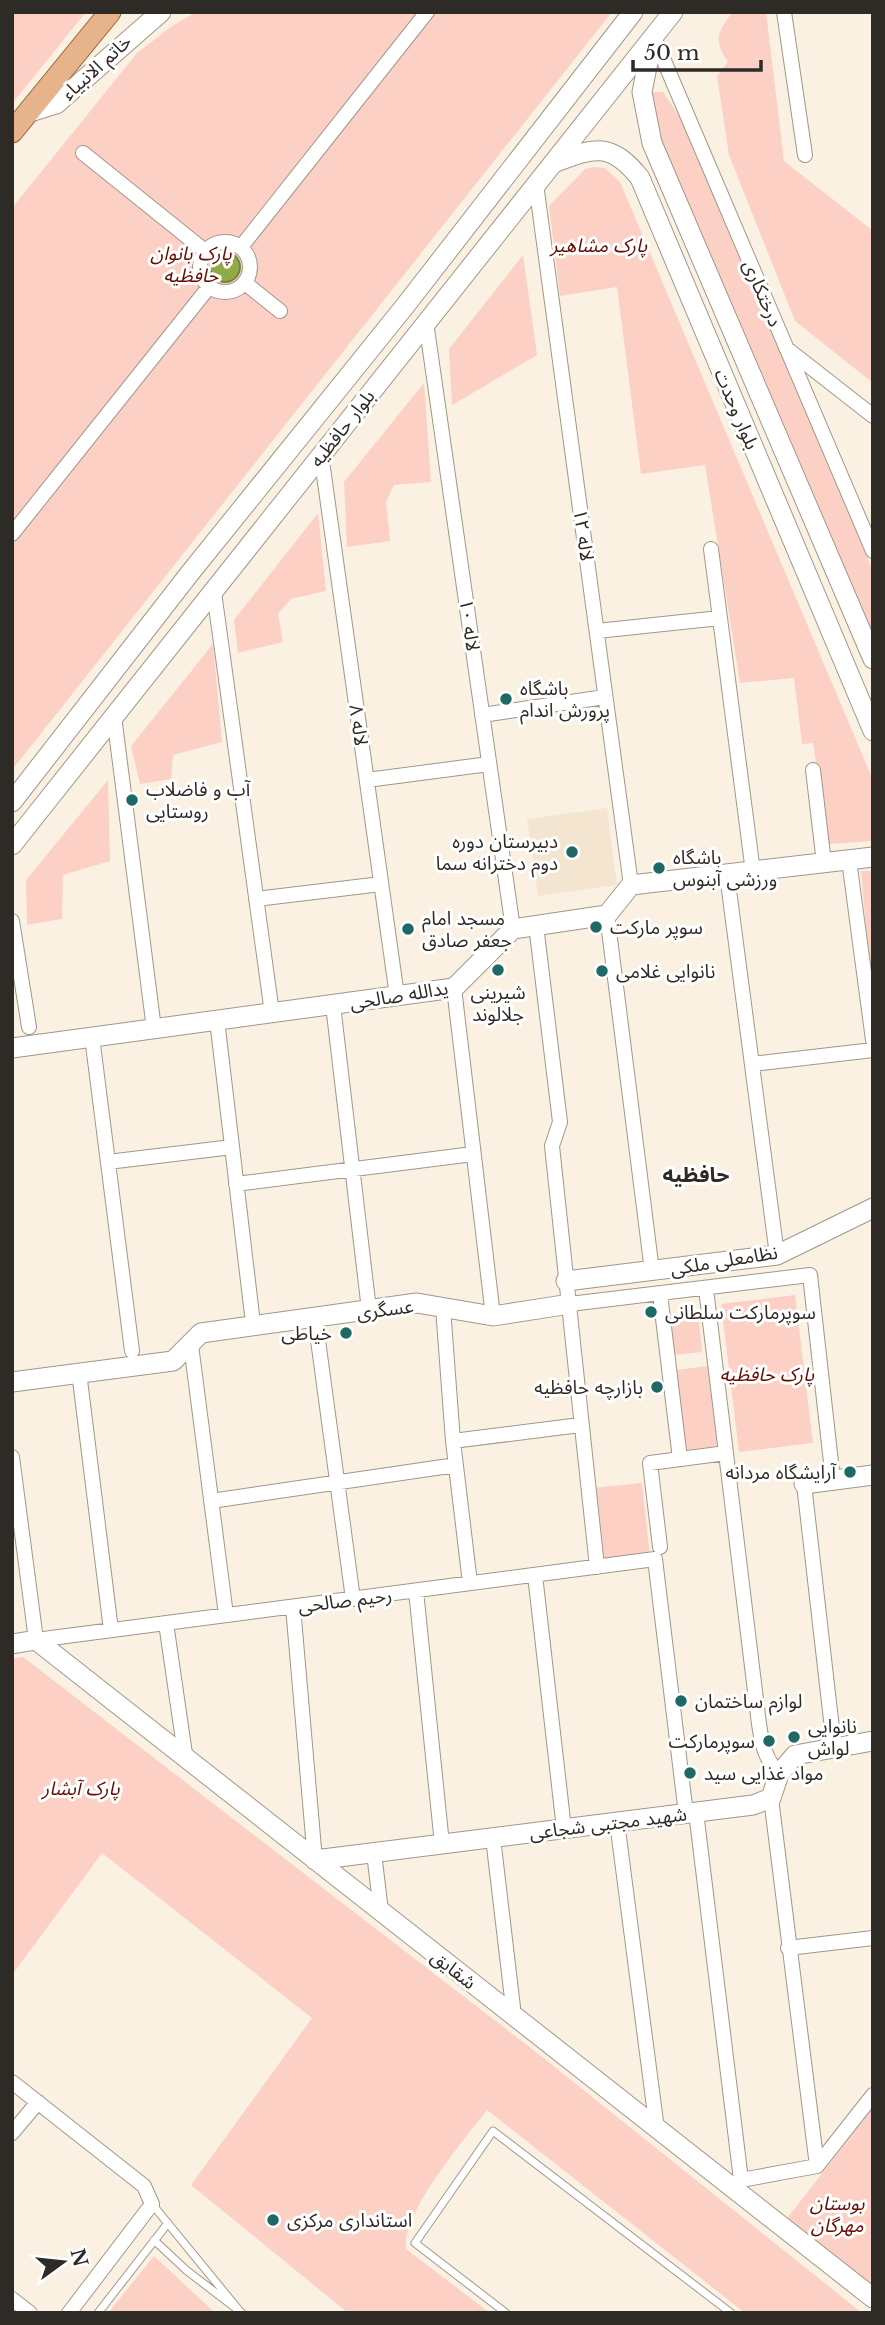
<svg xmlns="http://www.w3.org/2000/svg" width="885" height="2325" font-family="'Libre Baskerville','Noto Sans Arabic',serif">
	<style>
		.built { fill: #f3e5d0 }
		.green { fill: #fdd0c6 }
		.water { fill: #90aa49; stroke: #73843e; stroke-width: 2 }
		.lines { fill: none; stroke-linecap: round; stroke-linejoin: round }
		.lane-casing { stroke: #a0978a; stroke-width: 9 }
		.street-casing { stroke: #a0978a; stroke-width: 16 }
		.secondary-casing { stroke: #a0978a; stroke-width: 21 }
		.primary-casing { stroke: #9c6235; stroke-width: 23 }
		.lane { stroke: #fff; stroke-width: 7 }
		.street { stroke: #fff; stroke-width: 14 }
		.secondary { stroke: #fff; stroke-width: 19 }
		.primary { stroke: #e7b38b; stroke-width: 21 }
		.poi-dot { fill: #1e6965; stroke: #fff; stroke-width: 2.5 }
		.labels { text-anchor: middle; stroke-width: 6; stroke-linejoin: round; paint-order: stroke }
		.street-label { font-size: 19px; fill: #2e2a25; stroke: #fff }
		.park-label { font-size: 19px; font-style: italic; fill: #660a00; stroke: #fff }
		.poi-label { font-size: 19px; fill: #2e2a25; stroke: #fff; text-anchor: start }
		.neighbourhood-label { font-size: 21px; font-weight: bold; fill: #2e2a25; stroke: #fff }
	</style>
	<rect width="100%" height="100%" fill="#fbf1e3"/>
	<path class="built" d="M607 808 617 885 538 896 527 819Z"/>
	<path class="green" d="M12 12H86L12 104Z
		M196 12H612L12 770V208L137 53 172 26Z
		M733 12H766L784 161 873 231V383L795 321 729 155 717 76 728 62C713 40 717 32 733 12Z
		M653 92H663L683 122 873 571V641L657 134 648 99Z
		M595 167 605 168 620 182 873 780V841L829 844 813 743 802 744 794 678 740 683 705 465 641 474 617 287 560 296 549 206 585 169Z
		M523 255 537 355 452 405 449 349Z
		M424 383 431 482 394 485 386 502 390 541 347 547 344 482Z
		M318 513 326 591 291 599 278 614 283 642 238 653 234 620Z
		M213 644 222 742 173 755 171 779 140 784 131 746Z
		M108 780 110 861 63 875 62 919 27 925 26 880Z
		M861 871H873V971L870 972Z
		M795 1295 813 1443 739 1452 721 1304Z
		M698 1312 702 1352 674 1355 670 1315Z
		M708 1366 718 1446 685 1450 676 1370Z
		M642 1483 650 1556 602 1562 593 1488Z
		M23 1657 541 2056 862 2313H745L487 2110C464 2140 402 2212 406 2249L490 2313H348L191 2185 312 2018 102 1853 12 1975V1659Z
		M873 2108V2290L785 2221Z
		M154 2256 212 2310 210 2313H108Z"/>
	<path class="water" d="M210 267a15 15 0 1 1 30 0a15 15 0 1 1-30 0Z"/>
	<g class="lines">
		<g class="lane-casing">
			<path id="lane" d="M152 2204 238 2309
				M154 2240 186 2270 242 2313
				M98 2313 168 2223
				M506 2313 415 2243 493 2131 731 2313"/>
		</g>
		<g class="street-casing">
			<path id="street" d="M784 12 805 155
				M653 35 873 551
				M83 153 205 251
				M536 184 631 885
				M200 267a25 25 0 1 1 50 0a25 25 0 1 1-50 0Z
				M241 247 427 12
				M245 283 280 311
				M426 322 513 929
				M786 348 873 416
				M321 454 397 996
				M12 534 209 287
				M711 549 753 872
				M214 592 272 1013
				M597 631 720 618
				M482 715 605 697
				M114 716 154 1029
				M813 770 824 863
				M367 780 489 764
				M849 860 873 1040
				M727 875 777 1255
				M256 899 381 884
				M607 915 652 1271
				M12 921 29 1027
				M536 925 560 1122 552 1146 597 1567
				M454 988 493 1316
				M333 1005 369 1310
				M217 1020 252 1315
				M92 1037 132 1351
				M752 1064 873 1050
				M108 1162 232 1147
				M236 1184 473 1154
				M706 1289 759 1724C762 1744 765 1759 779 1774
				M660 1294 680 1459
				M570 1304 810 1275 833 1480
				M443 1308 453 1441 470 1583
				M315 1318 353 1599
				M191 1345 226 1615
				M79 1372 111 1630
				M453 1441 580 1425
				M12 1457 36 1640 655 1559 686 1814
				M804 1484 834 1746
				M211 1501 456 1465
				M660 1547 650 1463 726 1453
				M535 1575 564 1829
				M416 1591 442 1844
				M293 1607 315 1860
				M166 1623 185 1754
				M771 1798 817 2166
				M696 1812 741 2180 817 2166
				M617 1822 656 2122 653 2126
				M493 1838 513 2007 508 2012
				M374 1853 381 1911
				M788 1948 873 1938
				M12 2082 144 2186 152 2204 69 2313
				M12 2133 38 2102
				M817 2166 873 2095
				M12 2299 30 2313"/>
		</g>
		<g class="secondary-casing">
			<path id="secondary" d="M652 42 642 92 652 143 873 659
				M27 113 56 104 161 12
				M556 162C595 147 611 142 640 178L873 731
				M12 802 190 573 405 306 633 12
				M12 845 673 12
				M12 1048 454 988 513 929 607 915 631 885 873 857
				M566 1281 777 1255 873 1208
				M12 1382 173 1361 201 1333 417 1303 493 1316 570 1304
				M804 1484 873 1475
				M12 1644 36 1640 873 2298
				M315 1860 753 1805 771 1798 779 1774 795 1755 873 1741"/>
		</g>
		<g class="primary-casing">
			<path id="primary" d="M12 132 110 12"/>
		</g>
		<use href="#lane" class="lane"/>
		<use href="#street" class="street"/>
		<use href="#secondary" class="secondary"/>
		<use href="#primary" class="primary"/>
	</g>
	<g class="poi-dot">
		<circle cx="506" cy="699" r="7"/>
		<circle cx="132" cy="800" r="7"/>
		<circle cx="572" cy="852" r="7"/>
		<circle cx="659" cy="868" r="7"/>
		<circle cx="596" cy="927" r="7"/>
		<circle cx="408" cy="929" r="7"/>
		<circle cx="498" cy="970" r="7"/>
		<circle cx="602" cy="971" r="7"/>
		<circle cx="651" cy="1312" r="7"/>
		<circle cx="346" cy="1333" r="7"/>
		<circle cx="657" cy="1387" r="7"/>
		<circle cx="850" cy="1472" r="7"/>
		<circle cx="681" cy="1701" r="7"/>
		<circle cx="794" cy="1737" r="7"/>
		<circle cx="769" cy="1741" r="7"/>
		<circle cx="690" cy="1773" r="7"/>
		<circle cx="273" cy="2220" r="7"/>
	</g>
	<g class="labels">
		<g class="street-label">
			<text transform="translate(96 67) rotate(-42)" y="7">خاتم الانبیاء</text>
			<text transform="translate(763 293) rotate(67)" y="7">درختکاری</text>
			<text transform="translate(737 409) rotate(67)" y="7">بلوار وحدت</text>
			<text transform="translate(342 428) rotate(-52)" y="7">بلوار حافظیه</text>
			<text transform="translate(584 535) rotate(82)" y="7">لاله ۱۲</text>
			<text transform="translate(470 625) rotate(82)" y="7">لاله ۱۰</text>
			<text transform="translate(359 725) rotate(82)" y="7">لاله ۸</text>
			<text transform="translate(399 995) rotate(-9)" y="7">یدالله صالحی</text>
			<text transform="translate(724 1260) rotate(-9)" y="7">نظامعلی ملکی</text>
			<text transform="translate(385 1309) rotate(-7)" y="7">عسگری</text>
			<text transform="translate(345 1600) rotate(-7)" y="7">رحیم صالحی</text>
			<text transform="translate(608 1823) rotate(-7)" y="7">شهید مجتبی شجاعی</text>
			<text transform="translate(454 1969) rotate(38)" y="7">شقایق</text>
		</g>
		<g class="park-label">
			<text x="599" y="252">پارک مشاهیر</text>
			<text x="191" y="260">پارک بانوان<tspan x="191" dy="22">حافظیه</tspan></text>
			<text x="767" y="1381">پارک حافظیه</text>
			<text x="81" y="1795">پارک آبشار</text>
			<text x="837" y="2210">بوستان<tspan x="837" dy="22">مهرگان</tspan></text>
		</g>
		<g class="poi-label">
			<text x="520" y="695">باشگاه<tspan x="520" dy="22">پرورش اندام</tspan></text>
			<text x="146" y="796">آب و فاضلاب<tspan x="146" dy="22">روستایی</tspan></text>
			<text x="558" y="848" text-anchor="end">دبیرستان دوره<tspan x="558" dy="22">دوم دخترانه سما</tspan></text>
			<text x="673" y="864">باشگاه<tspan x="673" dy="22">ورزشی آبنوس</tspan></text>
			<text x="422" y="925">مسجد امام<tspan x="422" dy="22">جعفر صادق</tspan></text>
			<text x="610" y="934">سوپر مارکت</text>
			<text x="616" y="978">نانوایی غلامی</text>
			<text x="498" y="999" text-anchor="middle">شیرینی<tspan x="498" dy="22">جلالوند</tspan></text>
			<text x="665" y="1319">سوپرمارکت سلطانی</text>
			<text x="332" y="1340" text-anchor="end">خیاطی</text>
			<text x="643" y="1394" text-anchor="end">بازارچه حافظیه</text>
			<text x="836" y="1479" text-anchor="end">آرایشگاه مردانه</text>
			<text x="695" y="1708">لوازم ساختمان</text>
			<text x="808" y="1733">نانوایی<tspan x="808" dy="22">لواش</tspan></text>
			<text x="755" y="1748" text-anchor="end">سوپرمارکت</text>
			<text x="704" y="1780">مواد غذایی سید</text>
			<text x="287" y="2227">استانداری مرکزی</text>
		</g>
		<g class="neighbourhood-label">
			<text x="696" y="1182">حافظیه</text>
		</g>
	</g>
	<rect width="885" height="2325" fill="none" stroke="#2e2a25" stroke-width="28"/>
	<g transform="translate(63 2262) rotate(75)" stroke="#ffffff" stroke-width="5" paint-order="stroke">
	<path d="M0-5L12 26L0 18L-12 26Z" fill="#2e2a25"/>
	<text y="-10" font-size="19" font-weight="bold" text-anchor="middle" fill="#2e2a25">N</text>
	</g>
	<path d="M633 60v10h128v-10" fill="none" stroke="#2e2a25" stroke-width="3.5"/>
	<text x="644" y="60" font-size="21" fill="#2e2a25" stroke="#ffffff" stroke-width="5" paint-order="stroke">50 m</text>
</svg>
